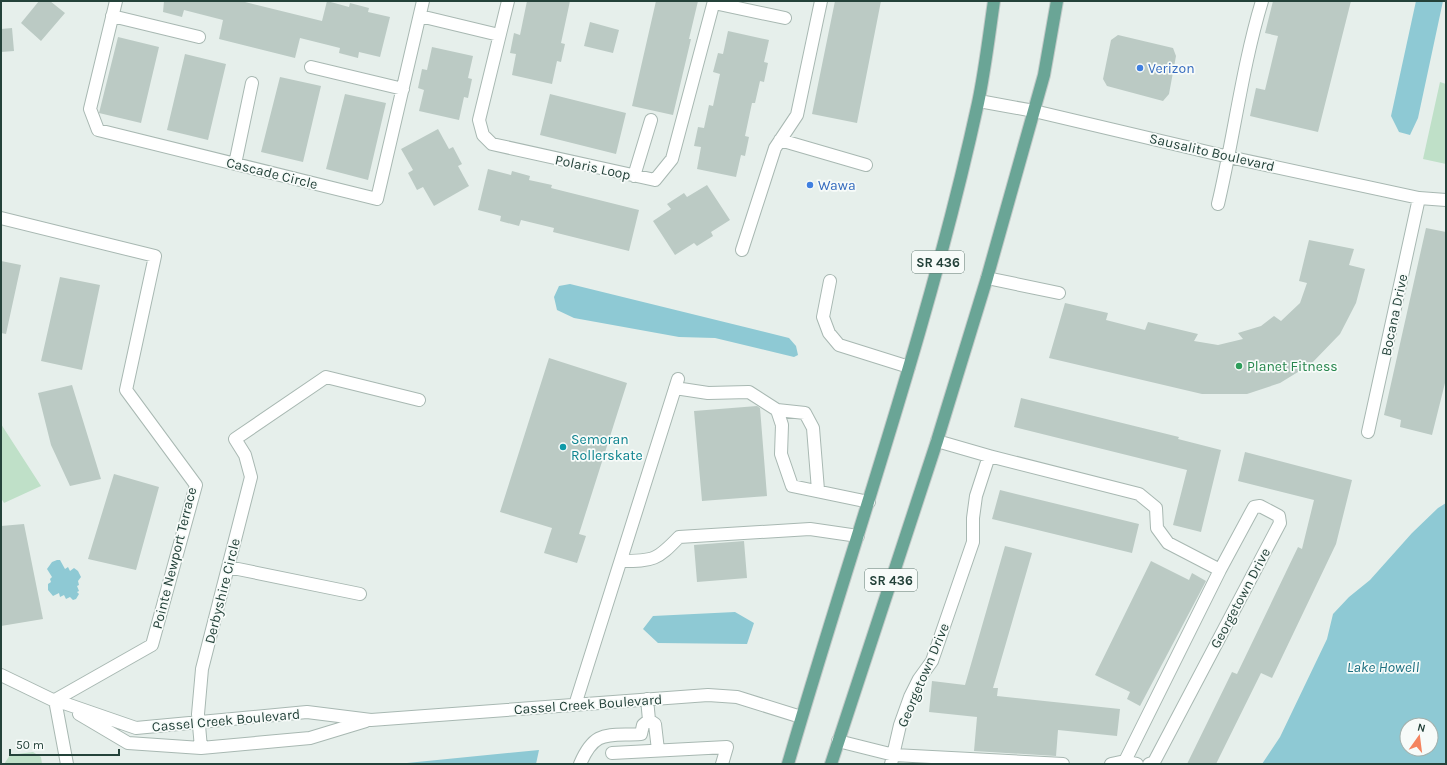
<svg xmlns="http://www.w3.org/2000/svg" width="1447" height="765" font-family="Karla,sans-serif">
	<style>
		.green { fill: #bfe0c8 }
		.water { fill: #8ec9d4; fill-rule: evenodd }
		.building { fill: #bbcac4 }
		.lines { fill: none; stroke-linecap: round; stroke-linejoin: round }
		.minor-casing { stroke: #a8b8b2; stroke-width: 14 }
		.major-casing { stroke: #c2cac8; stroke-width: 14 }
		.minor { stroke: #fff; stroke-width: 12 }
		.major { stroke: #6aa596; stroke-width: 12 }
		.shop-dot { fill: #3f7fe0; stroke: #f7fbf9; stroke-width: 1.5 }
		.leisure-dot { fill: #2e9e5b; stroke: #f7fbf9; stroke-width: 1.5 }
		.culture-dot { fill: #0f9aa8; stroke: #f7fbf9; stroke-width: 1.5 }
		.labels { text-anchor: middle; stroke-width: 3.5; stroke-linejoin: round; paint-order: stroke }
		.shield { fill: #f7fbf9; stroke: #637a73; stroke-width: 1 }
		.shield-label { font-size: 13px; font-weight: bold; fill: #24423a }
		.shop-label { font-size: 14px; fill: #366cbe; stroke: #f7fbf9; text-anchor: start }
		.street-label { font-size: 14px; fill: #24423a; stroke: #f7fbf9 }
		.leisure-label { font-size: 14px; fill: #27864d; stroke: #f7fbf9; text-anchor: start }
		.culture-label { font-size: 14px; fill: #0d838f; stroke: #f7fbf9; text-anchor: start }
		.water-label { font-size: 15px; font-style: italic; fill: #1c6f80; stroke: #f7fbf9 }
	</style>
	<rect width="100%" height="100%" fill="#e6efeb"/>
	<path class="green" d="M1440 82 1446 84V164L1423 159Z
		M1 424 41 486 4 503 1 498Z
		M33 752 41 757 42 764H4L10 755Z"/>
	<path class="water" d="M1416 1H1443L1418 118 1410 135 1399 132 1391 116Z
		M570 284 789 338 796 346 798 355 794 357 715 338 679 337 574 318 557 310 554 297 559 286Z
		M1446 503V764H1262L1280 737 1327 639 1333 614 1349 597 1370 580 1412 533 1438 508ZM1407 725H1431V749H1407Z
		M57 560H60L65 569 68 567 70 571 74 568 78 571 81 577 78 581 79 585 77 586 79 591 77 592 79 594 76 599 73 600 70 597 66 599 64 595 60 597 59 593 53 596 48 590V584L51 582 50 579 52 577 47 569 52 562Z
		M735 612 754 623 747 644 658 643 643 629 653 616Z
		M539 750 536 764H407V763Z"/>
	<path class="building" d="M39 1H50L65 13 41 41 21 23Z
		M164 1H241L322 21 327 1 349 7 350 3 369 8 368 12 390 17 380 57 359 52 358 58 339 53 340 48 300 38 295 58 219 39 223 20 184 10 182 17 163 12Z
		M527 1H570L561 43 565 44 561 62 557 61 552 84 512 75 516 54 510 53 514 33 520 35Z
		M656 1H698L689 39H691L673 115 632 106Z
		M835 1H881L857 123 812 114Z
		M1273 1H1351L1318 132 1250 116 1256 88 1265 90 1278 36 1265 33Z
		M590 22 619 30 613 53 584 46Z
		M12 28 14 51 1 52V29Z
		M728 31 769 40 764 62 768 63 764 82 760 81 755 103H752L745 136 749 137 745 156 741 155 736 177 697 169 701 147 694 146 698 127 704 128 709 105 713 106 720 74 713 72 718 53 723 54Z
		M1118 35 1173 48 1176 56 1169 94 1163 101 1107 86 1103 79 1111 40Z
		M118 37 159 47 141 123 99 113Z
		M432 47 473 56 468 78 472 79 468 98 464 97 459 120 419 111 424 90 418 88 422 69 427 70Z
		M185 54 226 64 208 140 167 130Z
		M280 77 321 86 303 162 261 152Z
		M345 94 386 103 368 180 326 169Z
		M550 94 626 113 616 154 540 135Z
		M438 129 449 149 453 147 462 164 458 166 469 186 434 206 423 187 417 190 408 173 413 170 401 149Z
		M488 169 511 175 512 171 530 176 529 180 552 185 551 188 639 210 629 251 553 232 554 228 521 220 519 226 500 221 501 216 478 210Z
		M707 185 730 220 711 232 713 236 697 246 694 243 675 255 653 221 671 209 667 204 684 193 687 197Z
		M1426 228 1446 232V379L1432 435 1400 427 1401 420 1384 415Z
		M1309 240 1354 249 1349 265 1365 269 1356 303 1340 334 1311 364 1280 383 1247 394H1202L1049 358 1065 303 1108 313 1106 320 1145 330 1148 322 1198 334 1194 341 1218 345 1243 339 1238 333 1261 326 1274 316 1281 321 1300 303 1307 283 1299 281Z
		M1 261 21 265 6 334 1 333Z
		M60 277 100 285 82 370 41 361Z
		M549 358 627 383 579 534 586 536 577 563 544 553 552 528 500 512Z
		M72 385 101 479 70 486 51 445 38 393Z
		M1021 398 1179 437 1178 439 1221 450 1201 532 1173 525 1187 470 1014 427Z
		M757 406 760 408 767 496 702 501 694 411Z
		M1245 452 1352 480 1336 544 1272 678 1261 673 1216 764H1187L1232 672 1237 674 1298 547 1302 549 1314 500 1238 481Z
		M114 474 159 487 136 570 88 559Z
		M1000 490 1139 524 1132 553 992 519Z
		M24 524 43 619 1 626V526Z
		M744 541 747 578 697 582 694 545Z
		M1005 546 1032 553 993 688H998L997 696 1120 709 1117 736 1058 730 1056 756 974 751 977 717 929 712 932 681 965 685Z
		M1151 561 1189 580 1192 573 1206 581 1140 706 1127 699 1130 692 1095 675Z"/>
	<g class="lines">
		<g class="minor-casing">
			<path id="minor" d="M116 1 90 109 98 130 377 199 423 1
				M508 1 479 120 483 135 492 144 655 180 672 159 714 1
				M714 3 785 18
				M112 16 199 37
				M420 16 499 35
				M311 67 403 89
				M979 101 1034 111 1229 157 1419 198 1446 200
				M780 140 866 165
				M235 164 252 83
				M634 176 651 120
				M1218 204C1234 137 1242 67 1262 1
				M1 218 155 256 126 390 196 485 152 645 55 700
				M742 250 775 148 797 115 821 1
				M987 278 1059 293
				M830 281 823 317 829 333 839 345 909 367
				M675 388 708 393 749 392 777 410 782 425 781 454 792 486 869 502
				M777 410 805 413 813 428 818 490
				M1368 432 1419 198
				M937 441 989 456 1139 494 1156 508 1157 528 1168 543 1220 570 1125 761 1111 764
				M621 561C654 561 657 560 679 537L810 529 858 536
				M228 567 360 594
				M1 675 61 704
				M647 699 649 720 655 724 658 750
				M55 700 136 728 307 712 371 720 708 695 737 697 801 717
				M55 700 67 764
				M575 705 678 379
				M79 714 128 743 201 748 310 738 366 721
				M838 741 894 755 1063 764
				M201 748 198 714 202 669 251 477 245 455 235 439 326 377 419 400
				M612 753 727 747 722 764
				M1125 761 1137 764
				M580 764C595 729 607 736 641 734L643 725 649 720
				M891 764 900 725 910 697 919 679 932 661 973 542V518L976 496 989 456
				M1149 764 1154 762 1280 523 1279 516 1260 506 1254 507 1220 570"/>
		</g>
		<g class="major-casing">
			<path id="major" d="M788 764C852 544 929 328 978 103 985 70 989 35 994 1
				M831 764 937 441 987 278 1044 75 1057 1"/>
		</g>
		<use href="#minor" class="minor"/>
		<use href="#major" class="major"/>
	</g>
	<g class="shop-dot">
		<circle cx="1140" cy="68" r="4"/>
		<circle cx="810" cy="185" r="4"/>
	</g>
	<circle class="leisure-dot" cx="1239" cy="366" r="4"/>
	<circle class="culture-dot" cx="563" cy="447" r="4"/>
	<g class="labels">
		<g class="shield">
			<rect x="912" y="251" width="52" height="22" rx="3"/>
			<rect x="865" y="569" width="52" height="22" rx="3"/>
		</g>
		<g class="shield-label">
			<text x="938" y="267">SR 436</text>
			<text x="891" y="585">SR 436</text>
		</g>
		<g class="shop-label">
			<text x="1148" y="73">Verizon</text>
			<text x="818" y="190">Wawa</text>
		</g>
		<g class="street-label">
			<text transform="translate(1212 152) rotate(13)" y="5">Sausalito Boulevard</text>
			<text transform="translate(593 167) rotate(12)" y="5">Polaris Loop</text>
			<text transform="translate(272 173) rotate(14)" y="5">Cascade Circle</text>
			<text transform="translate(1394 315) rotate(-78)" y="5">Bocana Drive</text>
			<text transform="translate(174 558) rotate(-76)" y="5">Pointe Newport Terrace</text>
			<text transform="translate(222 591) rotate(-76)" y="5">Derbyshire Circle</text>
			<text transform="translate(1240 598) rotate(-62)" y="5">Georgetown Drive</text>
			<text transform="translate(923 675) rotate(-67)" y="5">Georgetown Drive</text>
			<text transform="translate(588 704) rotate(-4)" y="5">Cassel Creek Boulevard</text>
			<text transform="translate(226 720) rotate(-5)" y="5">Cassel Creek Boulevard</text>
		</g>
		<g class="leisure-label">
			<text x="1247" y="371">Planet Fitness</text>
		</g>
		<g class="culture-label">
			<text x="571" y="444">Semoran<tspan x="571" dy="16">Rollerskate</tspan></text>
		</g>
		<g class="water-label">
			<text x="1383" y="672">Lake Howell</text>
		</g>
	</g>
	<rect width="1447" height="765" fill="none" stroke="#24423a" stroke-width="4"/>
	<g transform="translate(1419 737) rotate(14)"><circle r="19" fill="#f7fbf9" stroke="#a3b1ad"/>
	<path d="M0-3L7 15L0 10L-7 15Z" fill="#f4845f"/>
	<text y="-6" font-size="11" font-weight="bold" text-anchor="middle" fill="#24423a">N</text>
	</g>
	<path d="M10 749v6h109v-6" fill="none" stroke="#24423a" stroke-width="2"/>
	<text x="16" y="749" font-size="12" fill="#24423a" stroke="#f7fbf9" stroke-width="3" paint-order="stroke">50 m</text>
</svg>
